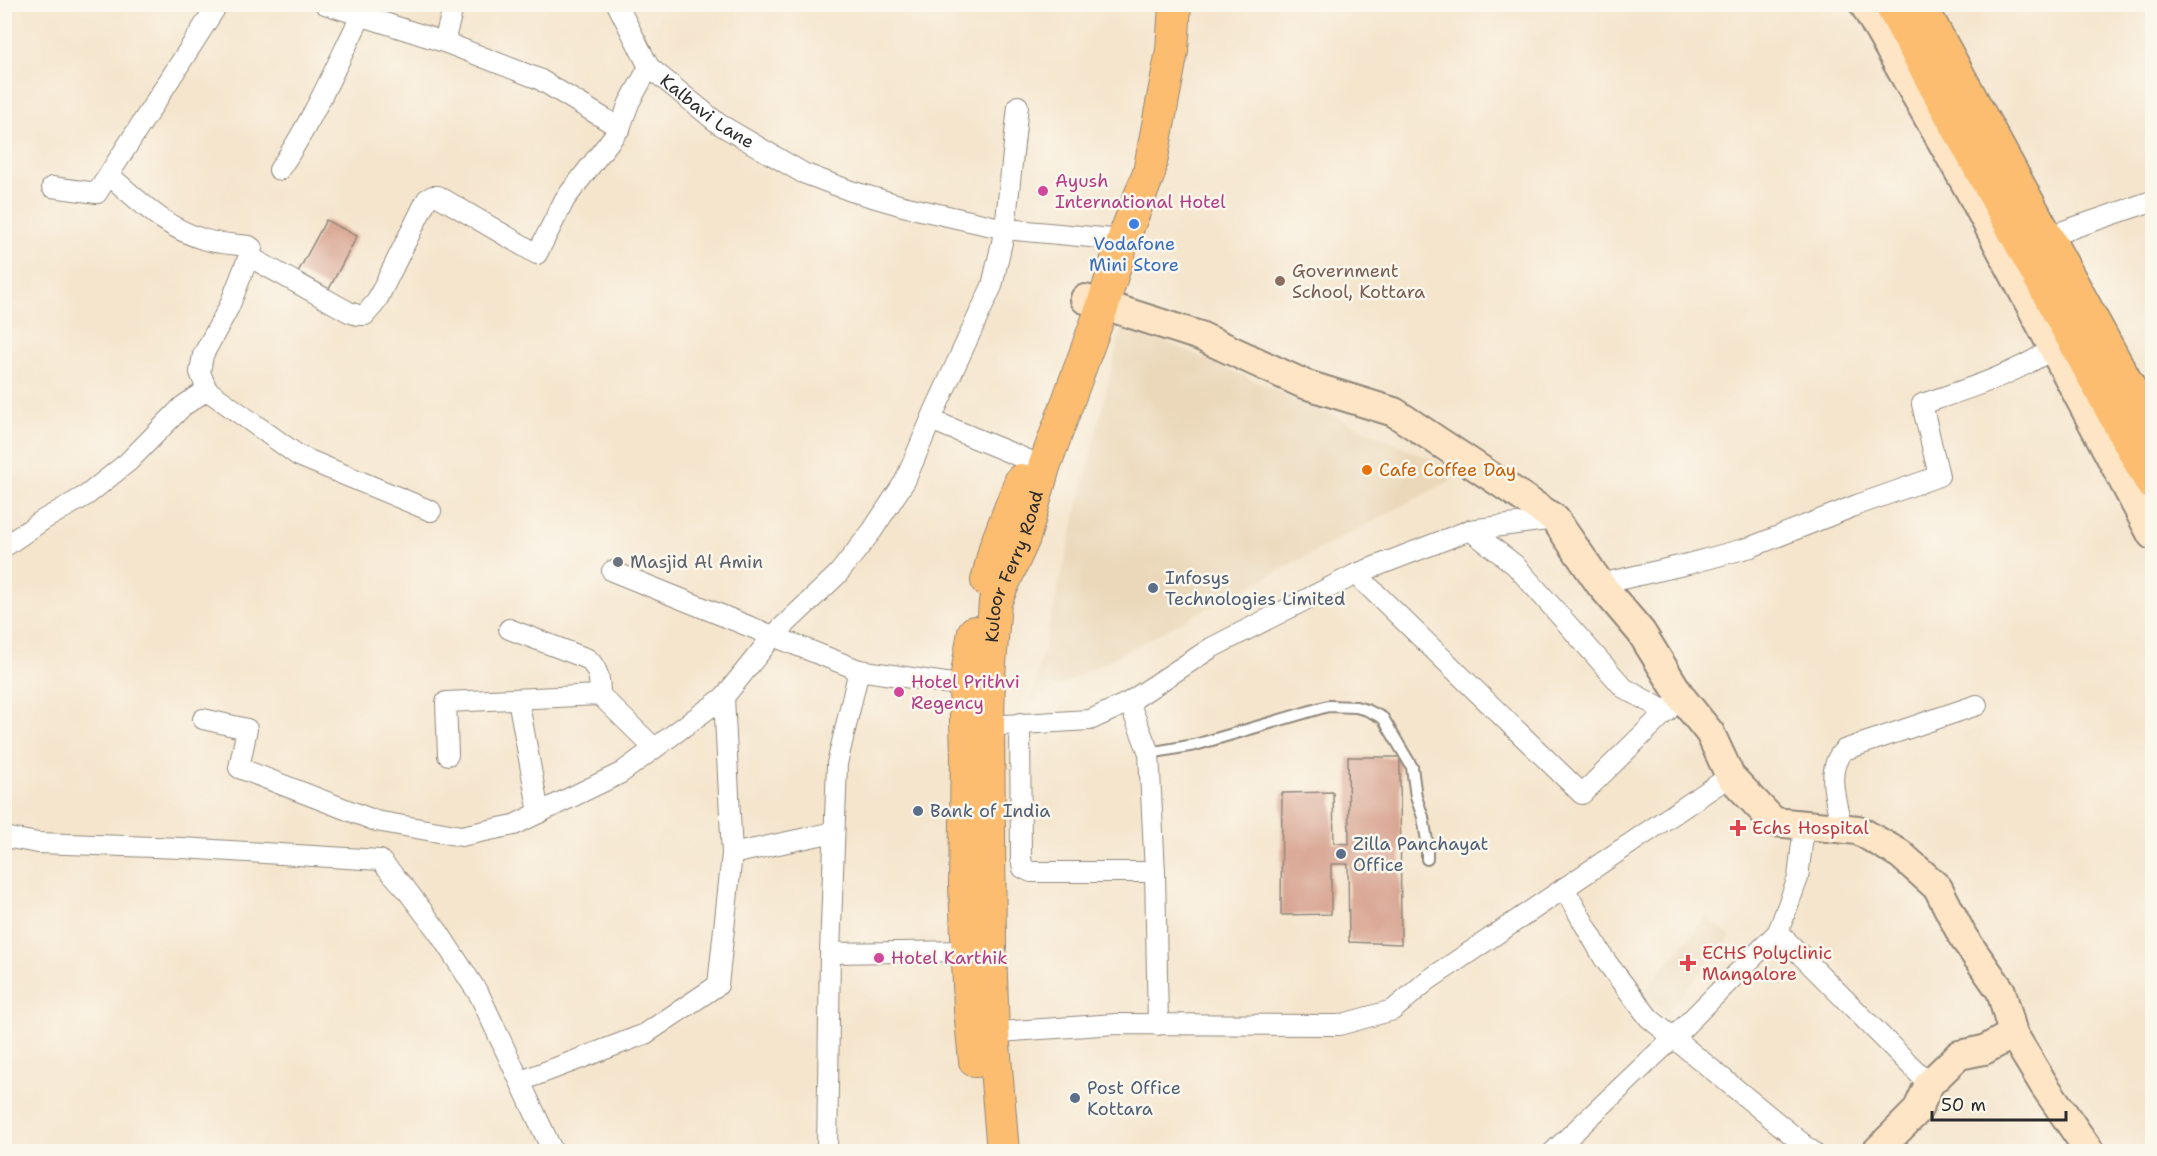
<svg xmlns="http://www.w3.org/2000/svg" width="2157" height="1156" font-family="'Shantell Sans',sans-serif">
	<style>
		.built { fill: #ebd8ba }
		.building { fill: #d7a18e }
		.lines { fill: none; stroke-linecap: round; stroke-linejoin: round }
		.lane-casing { stroke: #90887c; stroke-width: 14 }
		.street-casing { stroke: #90887c; stroke-width: 22 }
		.secondary-casing { stroke: #90887c; stroke-width: 32 }
		.primary-casing { stroke: #90887c; stroke-width: 34 }
		.highway-casing { stroke: #90887c; stroke-width: 36 }
		.lane { stroke: #fff; stroke-width: 10 }
		.street { stroke: #fff; stroke-width: 20 }
		.secondary { stroke: #fee5c5; stroke-width: 28 }
		.primary { stroke: #fcbd6f; stroke-width: 32 }
		.highway { stroke: #fcbd6f; stroke-width: 33 }
		.hotel-dot { fill: #d1479c; stroke: #fbf7ec; stroke-width: 2 }
		.shop-dot { fill: #3f7fe0; stroke: #fbf7ec; stroke-width: 2 }
		.education-dot { fill: #8d6e63; stroke: #fbf7ec; stroke-width: 2 }
		.food-dot { fill: #e8710a; stroke: #fbf7ec; stroke-width: 2 }
		.worship-dot { fill: #6b7280; stroke: #fbf7ec; stroke-width: 2 }
		.service-dot { fill: #5c6f8a; stroke: #fbf7ec; stroke-width: 2 }
		.health-dot { fill: #e0444e; stroke: #fbf7ec; stroke-width: 2 }
		.labels { text-anchor: middle; stroke-width: 5; stroke-linejoin: round; paint-order: stroke }
		.street-label { font-size: 18px; fill: #2b2b2b; stroke: #fbf7ec }
		.hotel-label { font-size: 18px; fill: #b23c85; stroke: #fbf7ec; text-anchor: start }
		.shop-label { font-size: 18px; fill: #366cbe; stroke: #fbf7ec }
		.education-label { font-size: 18px; fill: #785e54; stroke: #fbf7ec; text-anchor: start }
		.food-label { font-size: 18px; fill: #c56008; stroke: #fbf7ec; text-anchor: start }
		.worship-label { font-size: 18px; fill: #5b616d; stroke: #fbf7ec; text-anchor: start }
		.service-label { font-size: 18px; fill: #4e5e75; stroke: #fbf7ec; text-anchor: start }
		.health-label { font-size: 18px; fill: #be3a42; stroke: #fbf7ec; text-anchor: start }
	</style>
	<rect width="100%" height="100%" fill="#fbf7ec"/>
	<filter id="ink" filterUnits="userSpaceOnUse"><feTurbulence type="fractalNoise" baseFrequency=".0167" numOctaves="2"/><feDisplacementMap in="SourceGraphic" scale="12" xChannelSelector="R" yChannelSelector="G"/><feConvolveMatrix kernelMatrix="1 2 1 2 8 2 1 2 1" color-interpolation-filters="sRGB"/></filter>
	<filter id="wash" filterUnits="userSpaceOnUse"><feTurbulence type="fractalNoise" baseFrequency=".008" numOctaves="4" result="noise"/><feDisplacementMap in="SourceGraphic" scale="24" xChannelSelector="R" yChannelSelector="G"/><feGaussianBlur stdDeviation="1.35" result="paint"/><feColorMatrix in="noise" values="0 0 0 0 0 0 0 0 0 0 0 0 0 0 0 0 0 1.4 0 .05"/><feComposite in="paint" operator="in"/></filter>
	<g filter="url(#wash)">
		<rect width="100%" height="100%" fill="#f5e5cd"/>
		<path class="built" d="M1123 322 1463 474 1031 701Z
			M1706 917 1731 937 1665 1014 1645 990Z"/>
		<g id="blocks">
			<path class="building" d="M326 220 357 236 329 289 298 272Z
				M1348 757H1400L1401 944 1349 942 1348 864H1331V914L1281 915 1282 793 1333 792 1334 843 1349 844Z"/>
		</g>
	</g>
	<g filter="url(#ink)">
		<use href="#blocks" fill-opacity="0" stroke="#90887c" stroke-width="1.5"/>
		<g class="lines">
			<g class="lane-casing">
				<path id="lane" d="M1149 753 1195 745 1328 706 1356 707 1367 710 1383 718 1412 767 1416 797 1423 817 1427 841V859"/>
			</g>
			<g class="street-casing">
				<g id="street">
					<path d="M325 4 444 42 539 79 620 128 629 103 649 67"/>
					<path id="s1" d="M617 4 649 67 719 124 803 173 851 191 903 206 1005 229 1123 240"/>
					<path d="M444 42 454 4"/>
					<path d="M279 170C312 122 335 68 361 16"/>
					<path d="M109 175C139 201 166 229 206 240 220 244 235 244 249 246L252 248 229 307 203 355 200 372 207 390 299 456 431 511"/>
					<path d="M52 187 97 193 218 4"/>
					<path d="M2046 237 2152 201"/>
					<path d="M250 257 349 312 358 315H365L376 302 427 199 433 196H438L537 254 565 199 620 128"/>
					<path d="M931 420 1028 460"/>
					<path d="M1470 530 1515 565 1624 688 1667 712"/>
					<path d="M4 547 43 520 87 495 128 462 183 406 207 390"/>
					<path d="M612 571 773 636 838 574 872 531 905 481 935 410 992 286 1005 229 1018 106"/>
					<path d="M1356 574 1582 794 1681 697"/>
					<path d="M1600 584 1688 564 1751 547 1857 505 1939 476 1922 404C1967 389 2013 375 2052 349"/>
					<path d="M509 629 588 659C599 670 600 680 600 695L654 748"/>
					<path d="M859 670 837 764 830 953 968 951"/>
					<path d="M518 699 539 813"/>
					<path d="M1129 702 1149 753 1155 872 1158 1025"/>
					<path d="M203 719 247 729 239 768 376 821 461 836 514 825 621 773 724 697"/>
					<path d="M1020 723 1021 858 1023 868 1031 872H1155"/>
					<path d="M988 726 1090 720 1129 702 1211 648 1356 574 1470 530 1555 519"/>
					<path d="M448 755 446 702 600 695"/>
					<path d="M1842 828C1837 805 1824 769 1844 750L1977 705"/>
					<path d="M834 832 732 854 724 697 773 636 859 670 965 686"/>
					<path d="M4 837 38 843 182 848 380 860 406 889 439 933 480 996 553 1152"/>
					<path d="M1564 888 1605 960 1649 1018 1813 1152"/>
					<path d="M1778 932 1929 1084"/>
					<path d="M984 1033 1116 1024 1339 1025 1393 1010 1427 981 1730 776"/>
					<path d="M521 1081 645 1034 718 985 732 854"/>
					<path d="M827 1152 830 953"/>
					<path d="M1553 1152 1673 1038 1778 932 1798 878 1804 826"/>
				</g>
			</g>
			<g class="secondary-casing">
				<path id="secondary" d="M1864 4 1970 191 2152 535
					M1085 299 1200 336 1304 384 1394 412 1555 519 1600 584 1641 632 1681 697 1710 733 1730 776 1774 822 1858 830 1900 854 1938 888 1963 937 2001 991 2013 1034 2044 1085 2090 1152
					M1876 1152 1917 1111 1929 1084 1959 1055 1984 1050 2013 1034"/>
			</g>
			<g class="primary-casing">
				<g id="primary">
					<path d="M987 581 995 548 1021 480"/>
					<path d="M974 632 965 686 967 756 965 885 970 1009 975 1061"/>
					<path id="s2" d="M1003 1152 993 1032 990 949 988 722 989 676 995 602 1024 538 1044 467 1103 305 1123 240 1149 173 1172 51 1175 4"/>
				</g>
			</g>
			<g class="highway-casing">
				<path id="highway" d="M1891 4 2152 483
					M1919 4 2152 430"/>
			</g>
			<use href="#lane" class="lane"/>
			<use href="#street" class="street"/>
			<use href="#secondary" class="secondary"/>
			<use href="#primary" class="primary"/>
			<use href="#highway" class="highway"/>
		</g>
	</g>
	<g class="hotel-dot">
		<circle cx="1043" cy="191" r="6"/>
		<circle cx="899" cy="692" r="6"/>
		<circle cx="879" cy="958" r="6"/>
	</g>
	<circle class="shop-dot" cx="1134" cy="224" r="6"/>
	<circle class="education-dot" cx="1280" cy="281" r="6"/>
	<circle class="food-dot" cx="1367" cy="470" r="6"/>
	<circle class="worship-dot" cx="618" cy="562" r="6"/>
	<g class="service-dot">
		<circle cx="1153" cy="588" r="6"/>
		<circle cx="918" cy="811" r="6"/>
		<circle cx="1341" cy="854" r="6"/>
		<circle cx="1075" cy="1098" r="6"/>
	</g>
	<g class="health-dot">
		<path d="M1735 819h6v6h6v6h-6v6h-6v-6h-6v-6h6z"/>
		<path d="M1685 954h6v6h6v6h-6v6h-6v-6h-6v-6h6z"/>
	</g>
	<g class="labels">
		<g class="street-label">
			<text dy="6" stroke="none"><textPath href="#s1" startOffset="144">Kalbavi Lane</textPath></text>
			<text dy="6" stroke="none"><textPath href="#s2" startOffset="590">Kuloor Ferry Road</textPath></text>
		</g>
		<g class="hotel-label">
			<text x="1055" y="187">Ayush<tspan x="1055" dy="21">International Hotel</tspan></text>
			<text x="911" y="688">Hotel Prithvi<tspan x="911" dy="21">Regency</tspan></text>
			<text x="891" y="964">Hotel Karthik</text>
		</g>
		<g class="shop-label">
			<text x="1134" y="250">Vodafone<tspan x="1134" dy="21">Mini Store</tspan></text>
		</g>
		<g class="education-label">
			<text x="1292" y="277">Government<tspan x="1292" dy="21">School, Kottara</tspan></text>
		</g>
		<g class="food-label">
			<text x="1379" y="476">Cafe Coffee Day</text>
		</g>
		<g class="worship-label">
			<text x="630" y="568">Masjid Al Amin</text>
		</g>
		<g class="service-label">
			<text x="1165" y="584">Infosys<tspan x="1165" dy="21">Technologies Limited</tspan></text>
			<text x="930" y="817">Bank of India</text>
			<text x="1353" y="850">Zilla Panchayat<tspan x="1353" dy="21">Office</tspan></text>
			<text x="1087" y="1094">Post Office<tspan x="1087" dy="21">Kottara</tspan></text>
		</g>
		<g class="health-label">
			<text x="1752" y="834">Echs Hospital</text>
			<text x="1702" y="959">ECHS Polyclinic<tspan x="1702" dy="21">Mangalore</tspan></text>
		</g>
	</g>
	<rect width="2157" height="1156" fill="none" stroke="#fbf7ec" stroke-width="24"/>
	<path d="M1932 1111v9h134v-9" fill="none" stroke="#2b2b2b" stroke-width="3"/>
	<text x="1941" y="1111" font-size="18" fill="#2b2b2b" stroke="#fbf7ec" stroke-width="4.5" paint-order="stroke">50 m</text>
</svg>
